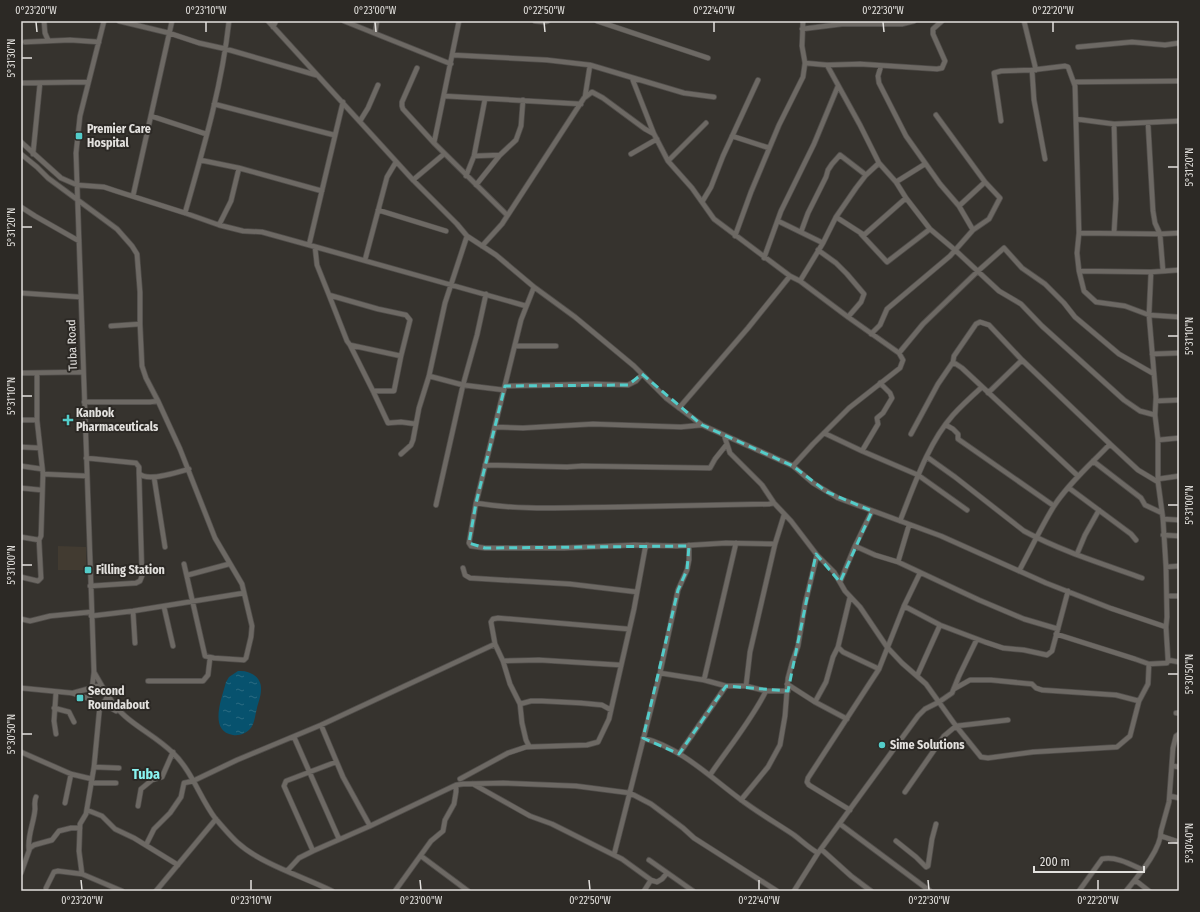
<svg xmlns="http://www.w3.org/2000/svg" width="1200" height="912" font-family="'Fira Sans Condensed',sans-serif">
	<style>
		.built { fill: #423b31 }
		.water { fill: url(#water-ripples) }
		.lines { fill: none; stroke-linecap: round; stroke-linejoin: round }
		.minor-casing { stroke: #514e4b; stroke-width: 6 }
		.minor { stroke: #6d6964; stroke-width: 4.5 }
		.marked { fill: none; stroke: #53cdca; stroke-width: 3; stroke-dasharray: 8 5; stroke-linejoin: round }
		.ticks { fill: none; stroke: #e3e1de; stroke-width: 1.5 }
		.poi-dot { fill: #53cdca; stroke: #2c2925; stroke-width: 1.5 }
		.labels { text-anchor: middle; stroke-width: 4; stroke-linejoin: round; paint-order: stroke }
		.poi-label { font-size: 12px; font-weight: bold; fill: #e3e1de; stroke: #2c2925; text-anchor: start }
		.street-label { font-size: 12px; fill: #e3e1de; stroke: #2c2925 }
		.quarter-label { font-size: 14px; font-weight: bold; fill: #89f4f1; stroke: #2c2925 }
		.neatline { fill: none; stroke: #e3e1de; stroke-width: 1.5 }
		.ticks-label { font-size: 10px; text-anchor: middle; fill: #e3e1de }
	</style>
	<defs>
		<pattern id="water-ripples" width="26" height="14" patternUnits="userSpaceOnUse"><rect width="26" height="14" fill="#07526e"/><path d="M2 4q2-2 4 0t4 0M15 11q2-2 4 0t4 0" fill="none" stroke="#2b6b82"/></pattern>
	</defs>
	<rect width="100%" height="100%" fill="#36332e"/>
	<path class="built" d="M58 546 86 547V570H58Z"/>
	<path class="water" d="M238 671C250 670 262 677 261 690 261 696 258 703 257 708 255 715 255 723 250 729 246 733 240 736 233 735 208 731 222 698 226 682L229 677Z"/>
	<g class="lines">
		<g class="minor-casing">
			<path id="minor" d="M44 21 45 33 48 40
				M119 21 169 33 199 43 226 49 316 75
				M268 21 413 180 457 224 467 236 496 255 534 287 575 317 634 366 666 398 702 425 793 466 813 483 838 498 941 536 1046 583 1110 608 1166 627 1168 660 1179 662
				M344 21 451 64
				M535 21 545 22 548 21
				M597 21 708 58
				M1024 21 1036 70
				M273 27 276 21
				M802 29 842 24H902L914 21
				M375 33 377 21
				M25 42 70 40 99 42
				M1078 47 1132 42 1165 45 1179 43
				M453 55 547 60 590 65 684 93 714 97
				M805 63 827 65 860 64 937 69 942 68 945 61 933 34V29L942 21
				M827 65 860 125 879 163 896 182 906 198 930 229 955 250 999 291 1021 304 1042 326 1124 400 1140 411 1155 415
				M881 66 878 76 879 83 906 136 940 184 959 206 973 230
				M417 68 402 102V106L403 109 434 143 507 215
				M1032 70 1034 100 1045 159
				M632 78 654 134
				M1074 82 1179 81
				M21 83 88 82
				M444 96 581 104
				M585 97 590 65
				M214 104 334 135
				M151 116 206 134
				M1076 119 1114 124 1179 121
				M360 121 368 108 378 85
				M1001 121 994 73 1001 71 1032 70 1065 66 1068 67 1075 86 1079 233 1077 253 1079 271 1084 291 1096 302 1125 306 1149 315 1179 317
				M1148 123 1153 211 1155 223 1160 234 1163 271
				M1114 124 1116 199 1114 233
				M732 136 769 148
				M21 142 61 178 77 185 104 187 116 191 185 213 219 225 243 231 262 232 309 245 526 306
				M434 143 459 21
				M21 154 37 167 48 178 117 229 132 246 137 254 140 292V324L142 366 146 378 158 401 180 449 215 538 242 584 252 626 251 637 246 658 244 660 214 658 205 656 184 564
				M33 154 40 83
				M631 154 657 139
				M474 156 500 155
				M200 160 239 168 322 191
				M668 161 706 123
				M466 176 474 156 485 99
				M413 180 444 154
				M896 182 925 164
				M476 185 500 155 516 140 521 126 523 100
				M133 196 172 21
				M702 202 711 187 723 156 758 80
				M959 206 985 182
				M21 207 35 216 79 241
				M378 210 446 231
				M185 213C203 150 222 86 229 21
				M836 217 864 235 906 198
				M778 221 823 243
				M219 225 231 201 239 168
				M801 232 808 213 826 177 828 170 832 164 840 155 866 175
				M1079 233 1160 234 1179 233
				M861 234 887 262 930 229
				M735 236 751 192 779 125 803 77 805 63 802 46 803 21
				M309 245 343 102
				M482 246 502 224 584 98 592 92 603 98 645 129 654 134 668 161 692 188 714 219 790 276 800 281 848 317 899 353 903 360 900 368 849 408 813 444 793 466
				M315 247 317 265 329 295 378 309 406 315 410 320 401 356 394 391H373
				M818 250 836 263 847 274 864 294 861 302 848 317
				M764 258 781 211 814 144 838 86
				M365 260 387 177 396 162
				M1079 271 1151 272 1179 270
				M1151 272 1149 315 1156 397 1155 415 1158 440V482L1163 519 1166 567 1167 617 1166 627
				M800 281 823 243 836 217 856 188 866 175 879 163
				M534 287 521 320 476 503 469 543 471 546 485 548H564L634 545 677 546 726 543 775 544
				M21 293 80 297
				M329 295 347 341 350 345 401 356
				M111 326 140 324
				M871 334 880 325 887 309 950 256 973 230 989 219 1000 198 985 182 936 115
				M350 345 373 391 388 423 401 422 416 424
				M516 346H556
				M899 353 923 324 978 271 1004 248 1022 268 1045 284 1064 303 1075 317 1119 354 1154 374
				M1152 354 1179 353
				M21 373 83 372
				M429 376 463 385 504 390
				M505 386 595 384 628 385 636 381 642 374
				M988 393 1022 360
				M1156 401 1179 400
				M84 402H150L158 401
				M679 408 748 328 790 276
				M21 420H37
				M946 425 953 429 958 434V439L1054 506
				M495 427 523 428 593 424 681 427 702 425
				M824 433 862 451 918 475 967 510
				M911 434 938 384 953 362
				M724 435 730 453 762 485 774 503 791 521 817 555 834 572 845 591 860 607 887 647 902 663 926 684 956 726 981 757 988 758 1033 752 1117 747 1130 736 1139 701 1148 684 1149 664
				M1158 440 1179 438
				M21 447 40 448
				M862 451 878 424 877 418 883 413 892 398 890 393 880 383
				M401 454 411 445 413 440 419 408 429 376 445 303 467 236
				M927 457 955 477 1024 531C1061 551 1103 564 1142 578
				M86 458 136 463 139 467V473C146 483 178 472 189 469
				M1093 461 1141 498 1145 505 1162 513
				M485 465 567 467 582 466 710 468 715 459 727 444
				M21 466 42 469
				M43 474 87 476
				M1078 476 962 368 953 362 954 356 976 324 980 322 989 325 1022 360 1110 444
				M154 477 165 547
				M1158 479 1179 476
				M21 488 41 490
				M1069 488 1131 534 1136 540
				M476 503C523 511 571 507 619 507 669 506 719 505 769 504L774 503
				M436 505 463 385 477 335 486 294
				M1163 519 1179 520
				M900 521C914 486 928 443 953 415 962 405 972 396 982 387
				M1163 535 1179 536
				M21 537 39 540
				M855 546 875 555 898 562 979 600 1024 619 1058 629
				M1077 554 1085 535 1099 510
				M898 562 909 525
				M1166 567 1179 566
				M463 568 465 575 470 578 570 584 637 592
				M1019 571C1031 549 1041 527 1054 506 1069 483 1091 464 1110 444L1138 470 1158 482
				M188 575 229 564
				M21 577 38 581 41 578 39 540 41 536 43 474 37 420V373
				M840 582 855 546 872 511
				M90 586 136 583 140 581 142 576 139 473
				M1167 596H1179
				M850 597 838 647 843 652 879 669 904 606 920 573
				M904 606 940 625 985 642 1003 648 1024 650 1047 655 1052 651 1068 591
				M164 607 173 646
				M133 611 135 643
				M91 616 133 611 244 593
				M21 619 30 621 50 616 91 612
				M1056 634 1135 659 1149 664 1167 663 1168 660
				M503 661 539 660 620 665
				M94 672 102 686
				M660 673 704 680 726 686H746L766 691H788
				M917 676 940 625
				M704 680 736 543
				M148 681H203L208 675 210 658
				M787 684 815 702 847 719
				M89 695a9 9 0 1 1 18 0a9 9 0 1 1-18 0Z
				M746 686 750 652 775 544 784 515
				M21 688 72 693 90 699
				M92 688 94 672 76 153 80 116 104 21
				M954 689 970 680H991L1032 684 1036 688 1042 690 1116 695 1139 701
				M73 693 91 688
				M108 695C122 722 152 732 173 753 192 771 200 798 215 818 221 825 231 837 238 843 261 864 304 877 332 891
				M815 702 826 682 833 657 838 647
				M102 703 116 711
				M100 704 94 767 86 814 80 824 79 851 82 874 122 891
				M520 704 531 701H542L581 703 602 705 611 710
				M54 708 69 712 74 722
				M1176 713H1179
				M321 725 343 777 370 826
				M56 734 54 721 56 692
				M294 737 339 839
				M643 738C681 748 709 776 740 799 757 812 776 823 794 835 802 841 809 848 818 853
				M529 746 526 740 522 723 520 704 510 684 503 661 495 644 491 622 493 619 498 618 628 629
				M21 752 71 774 92 779
				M679 754 726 686
				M1173 766 1179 767
				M94 767 119 768
				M710 775C729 747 751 721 766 691
				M460 779 508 753 526 747 587 745 598 742 609 719 611 710 634 609 645 549 647 545
				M91 783H116
				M473 784 530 816 552 824 622 859 651 880 657 882 662 879 667 873
				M905 792 944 736 956 726 1008 720
				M1170 796 1179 798
				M741 800 768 767 780 745 785 716 788 678 792 663 798 646 805 604 817 555
				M65 803 71 774
				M138 806 141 789 152 780 162 777 173 752
				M87 810 102 816 115 829 134 838 178 865
				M850 810 809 785 807 782 808 778 879 669
				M840 824 930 891
				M1161 836 1179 842
				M896 841 916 857 926 867 928 866 932 839 936 824
				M146 845 154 829 170 813 181 797 184 783 193 781 237 760 321 725 495 644
				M821 849 851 876 871 891
				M29 850C27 836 34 823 35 809 35 804 34 801 36 797
				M313 851 284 786 286 781 336 762
				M614 855 660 673 678 590 687 570 689 560V545
				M421 856 468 891
				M649 860 693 891
				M287 871 299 858 313 851 370 826 456 785 463 784 503 783 576 786 630 793 651 804 683 828 694 838 777 891
				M21 873 30 848 34 845 52 840 59 831 71 828H80
				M1135 880 1149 891
				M46 888 54 872 58 871 82 874
				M156 891 216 819
				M395 891 431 841 443 831 445 820 454 804 456 792V785
				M644 891 651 880
				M794 891 818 853 918 716 925 709 939 702 952 693 959 676 977 639
				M1079 891 1102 859C1116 856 1130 864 1143 870
				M1126 891C1138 876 1161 850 1161 831L1169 802 1173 748 1176 736 1179 734"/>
		</g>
		<use href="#minor" class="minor"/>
	</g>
	<path class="marked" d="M642 374 702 425 793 466 827 492 872 511 840 582 816 554 788 691 726 686 679 754 643 738 678 590 687 570 689 546 485 548 469 543 476 503 505 386 628 385Z"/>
	<path class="ticks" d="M36 22 37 32M206 22V32M375 22 376 32M544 22 545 32M714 22V32M883 22 884 32M1053 22V32M22 58H32M1168 167H1178M22 227H32M1168 336H1178M22 396H32M1168 505H1178M22 565H32M1168 674H1178M22 734H32M1168 843H1178M81 880 82 890M251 880V890M420 880 421 890M589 880 590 890M759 880V890M928 880 929 890M1098 880V890"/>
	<g class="poi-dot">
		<rect x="75" y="132" width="8" height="8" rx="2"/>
		<path d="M66 414h4v4h4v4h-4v4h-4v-4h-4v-4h4z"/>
		<rect x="84" y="566" width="8" height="8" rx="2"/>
		<rect x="76" y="694" width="8" height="8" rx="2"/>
		<circle cx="882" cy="745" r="4"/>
	</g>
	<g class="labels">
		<g class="poi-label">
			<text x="87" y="133">Premier Care<tspan x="87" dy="14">Hospital</tspan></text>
			<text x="76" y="417">Kanbok<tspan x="76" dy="14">Pharmaceuticals</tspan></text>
			<text x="96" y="574">Filling Station</text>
			<text x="88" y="695">Second<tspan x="88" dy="14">Roundabout</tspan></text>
			<text x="890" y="749">Sime Solutions</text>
		</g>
		<g class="street-label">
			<text transform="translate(72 345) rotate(-92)" y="4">Tuba Road</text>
		</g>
		<g class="quarter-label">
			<text x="146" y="779">Tuba</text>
		</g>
	</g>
	<rect width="1200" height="912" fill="none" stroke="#2c2925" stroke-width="44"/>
	<path d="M1034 866v6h110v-6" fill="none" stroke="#e3e1de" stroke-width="2"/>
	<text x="1040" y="866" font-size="12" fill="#e3e1de" stroke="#2c2925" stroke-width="3" paint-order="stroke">200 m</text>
	<rect x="22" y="22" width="1156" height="868" class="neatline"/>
	<g class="ticks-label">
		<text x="36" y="14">0°23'20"W</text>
		<text x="206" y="14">0°23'10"W</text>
		<text x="375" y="14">0°23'00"W</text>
		<text x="544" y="14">0°22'50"W</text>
		<text x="714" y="14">0°22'40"W</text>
		<text x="883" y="14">0°22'30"W</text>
		<text x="1053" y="14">0°22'20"W</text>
		<text transform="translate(11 58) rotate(-90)" y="4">5°31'30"N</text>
		<text transform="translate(1189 167) rotate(-90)" y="4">5°31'20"N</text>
		<text transform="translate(11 227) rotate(-90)" y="4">5°31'20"N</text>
		<text transform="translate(1189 336) rotate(-90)" y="4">5°31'10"N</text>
		<text transform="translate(11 396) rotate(-90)" y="4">5°31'10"N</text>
		<text transform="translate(1189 505) rotate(-90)" y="4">5°31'00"N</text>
		<text transform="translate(11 565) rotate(-90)" y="4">5°31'00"N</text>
		<text transform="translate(1189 674) rotate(-90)" y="4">5°30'50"N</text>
		<text transform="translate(11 734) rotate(-90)" y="4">5°30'50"N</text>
		<text transform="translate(1189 843) rotate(-90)" y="4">5°30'40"N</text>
		<text x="82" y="904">0°23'20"W</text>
		<text x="251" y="904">0°23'10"W</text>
		<text x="421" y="904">0°23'00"W</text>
		<text x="590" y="904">0°22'50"W</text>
		<text x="759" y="904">0°22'40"W</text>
		<text x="929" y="904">0°22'30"W</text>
		<text x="1098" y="904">0°22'20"W</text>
	</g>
</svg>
